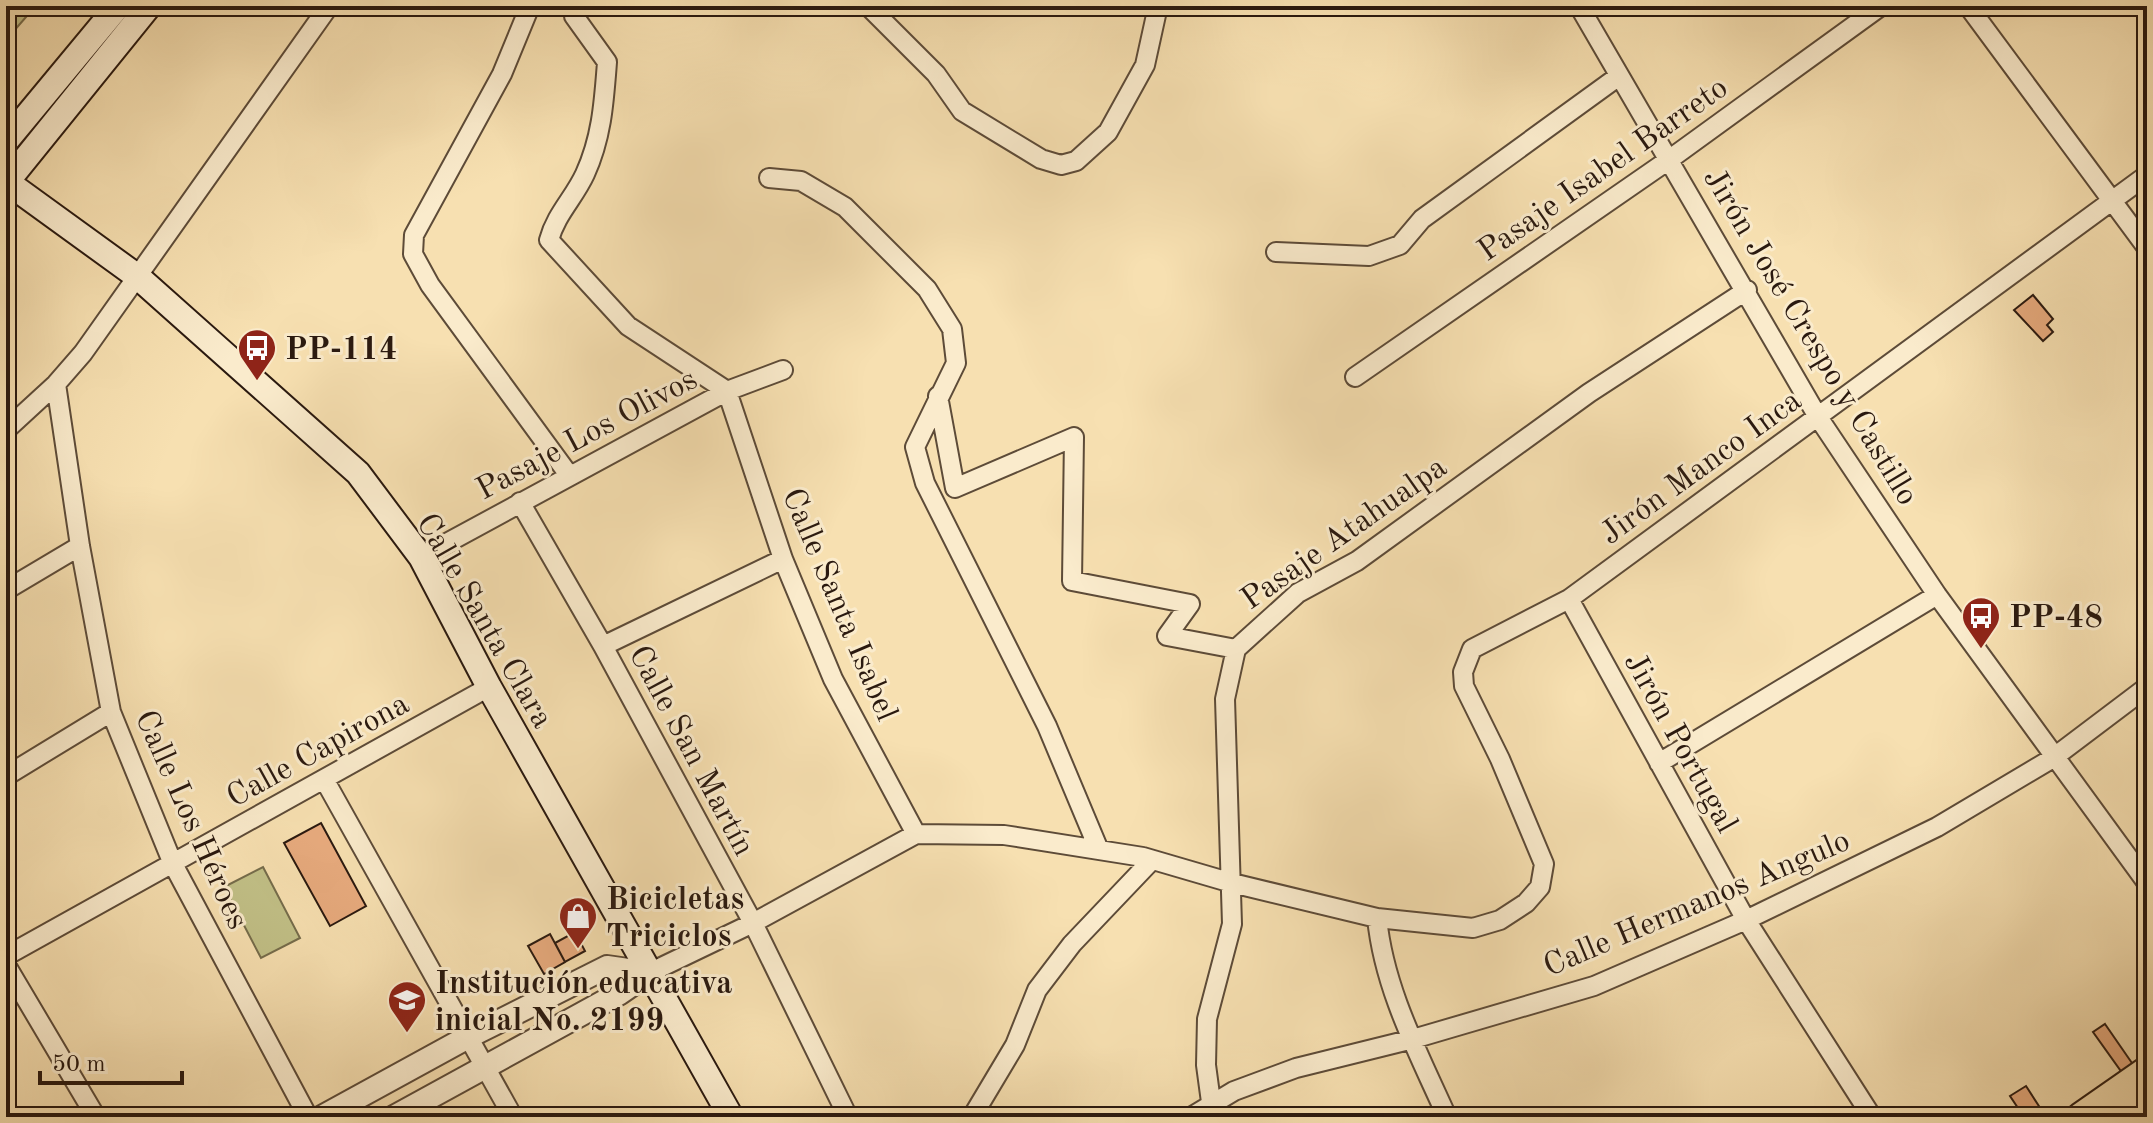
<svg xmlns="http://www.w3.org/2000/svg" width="2153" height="1123" font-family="'Old Standard TT',serif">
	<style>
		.green { fill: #c2c188; stroke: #766d4c; stroke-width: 2 }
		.building { fill: #e8ab7e; stroke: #2a190f; stroke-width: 2 }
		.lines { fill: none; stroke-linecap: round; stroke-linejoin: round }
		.minor-casing { stroke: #5d4b38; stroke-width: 22 }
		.tertiary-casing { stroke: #5d4b38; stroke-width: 26 }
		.secondary-casing { stroke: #2a190f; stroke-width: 28 }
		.primary-casing { stroke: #2a190f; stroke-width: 32 }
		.minor { stroke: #faebcc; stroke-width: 18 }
		.tertiary { stroke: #faebcc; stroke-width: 22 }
		.secondary { stroke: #faebcc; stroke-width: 24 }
		.primary { stroke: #f7e0b1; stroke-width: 28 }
		.labels { text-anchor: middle; stroke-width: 6; stroke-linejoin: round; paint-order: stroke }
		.street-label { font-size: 32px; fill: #2a190f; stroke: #faebcc }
		.poi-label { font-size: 32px; font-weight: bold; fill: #2a190f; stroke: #faebcc; text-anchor: start }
	</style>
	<rect width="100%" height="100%" fill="#f7e0b1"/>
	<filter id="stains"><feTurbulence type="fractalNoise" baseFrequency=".0025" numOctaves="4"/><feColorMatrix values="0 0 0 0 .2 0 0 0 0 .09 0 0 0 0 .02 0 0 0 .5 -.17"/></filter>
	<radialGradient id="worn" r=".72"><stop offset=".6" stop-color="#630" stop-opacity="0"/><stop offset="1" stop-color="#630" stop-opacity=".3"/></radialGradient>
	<path class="green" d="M6 6 33 9 6 40Z
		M263 867 300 938 261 958 224 887Z"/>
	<path class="building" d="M2033 295 2053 319 2047 325 2053 332 2043 341 2014 310Z
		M321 823 366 906 330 926 284 843Z
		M575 932 585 951 565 962 555 943Z
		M550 934 565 962 544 974 528 946Z
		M2105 1024 2134 1066 2123 1074 2093 1032Z
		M2026 1086 2046 1117H2024L2010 1096Z
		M2003 1108 2008 1117H1989Z"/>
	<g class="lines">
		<g class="minor-casing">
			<path id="minor" d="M530 6 502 74 414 235 413 254 430 285 569 475
				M1579 6 1818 417 1937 595 2147 883
				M1968 6 2147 248
				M871 9 936 74 962 111 1041 159 1061 165 1076 161 1108 132 1145 65 1158 6
				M574 16 607 62C604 101 602 137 585 174 574 198 556 214 549 240L628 326 727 391 783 559 833 679 916 834
				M769 178 801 181 845 207 927 289 952 329 956 363 915 447 925 483 1047 726 1099 850
				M1276 252 1369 256 1400 245 1422 219 1619 76
				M1355 377 1670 159 1881 6
				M56 384 80 546 111 712 173 864 308 1117
				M938 396 955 488 1074 437 1072 581 1190 604 1167 636 1236 649
				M6 430 56 384 83 353 329 6
				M520 502 603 646 753 923 848 1117
				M421 557 727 391 783 370
				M6 590 80 546
				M1569 599 1746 920 1872 1117
				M603 646 783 559
				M1659 763 1937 595
				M6 776 111 712
				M324 779 513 1117
				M1377 918C1384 989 1418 1052 1447 1117
				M6 956 489 687
				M6 965 96 1117
				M649 973 753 923 916 834 1004 835 1143 857 1232 883 1377 918 1473 928 1500 920 1526 903 1540 887 1544 864 1500 759 1464 686 1463 672 1472 649 1569 599 2147 175
				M1211 1102 1206 1065 1207 1019 1232 924 1225 699 1236 649 1298 593 1357 561 1589 393 1747 290
				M972 1117 1015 1045 1037 990 1072 944 1152 860
				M1191 1117 1234 1091 1296 1068 1413 1039 1594 986 1746 920 1937 827 2053 758 2147 687"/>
		</g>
		<g class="tertiary-casing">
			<path id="tertiary" d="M322 1117 468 1037 607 967 649 973
				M394 1117 620 993 649 973"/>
		</g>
		<g class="secondary-casing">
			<path id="secondary" d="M6 141 118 6
				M7 182 138 277 358 473 421 557 489 687 731 1117
				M6 183 149 6"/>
		</g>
		<g class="primary-casing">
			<path id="primary" d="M2081 1117 2147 1071
				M2123 1117 2147 1101"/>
		</g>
		<use href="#minor" class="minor"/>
		<use href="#tertiary" class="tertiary"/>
		<use href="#secondary" class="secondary"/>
		<use href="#primary" class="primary"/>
	</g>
	<defs>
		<g id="bus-pin" transform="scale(2)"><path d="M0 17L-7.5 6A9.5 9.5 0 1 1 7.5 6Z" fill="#8f2418" stroke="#faebcc"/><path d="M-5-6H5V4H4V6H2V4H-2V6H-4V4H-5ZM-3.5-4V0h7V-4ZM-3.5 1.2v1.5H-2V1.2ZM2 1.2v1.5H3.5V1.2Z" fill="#fff"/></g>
		<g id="shop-pin" transform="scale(2)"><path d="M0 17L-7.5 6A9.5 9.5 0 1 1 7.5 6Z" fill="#8f2418" stroke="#faebcc"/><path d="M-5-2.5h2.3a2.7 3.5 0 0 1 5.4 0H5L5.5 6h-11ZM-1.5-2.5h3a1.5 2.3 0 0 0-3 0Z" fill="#fff"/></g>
		<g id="school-pin" transform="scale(2)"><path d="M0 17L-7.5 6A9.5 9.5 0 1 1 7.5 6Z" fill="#8f2418" stroke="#faebcc"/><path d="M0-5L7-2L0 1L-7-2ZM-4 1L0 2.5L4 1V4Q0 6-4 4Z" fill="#fff"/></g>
	</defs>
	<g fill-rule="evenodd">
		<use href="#bus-pin" x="257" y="348"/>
		<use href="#bus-pin" x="1981" y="616"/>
		<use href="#shop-pin" x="578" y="916"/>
		<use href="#school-pin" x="407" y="1000"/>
	</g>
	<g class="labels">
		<g class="street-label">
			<text transform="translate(1602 168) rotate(-35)" y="11">Pasaje Isabel Barreto</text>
			<text transform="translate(1812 336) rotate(59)" y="11">Jirón José Crespo y Castillo</text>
			<text transform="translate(586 433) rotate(-28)" y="11">Pasaje Los Olivos</text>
			<text transform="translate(1700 466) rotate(-36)" y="11">Jirón Manco Inca</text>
			<text transform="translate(1343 532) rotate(-35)" y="11">Pasaje Atahualpa</text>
			<text transform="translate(841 604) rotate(67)" y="11">Calle Santa Isabel</text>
			<text transform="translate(486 620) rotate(60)" y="11">Calle Santa Clara</text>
			<text transform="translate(1682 742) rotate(61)" y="11">Jirón Portugal</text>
			<text transform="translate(317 749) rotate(-29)" y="11">Calle Capirona</text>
			<text transform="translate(693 750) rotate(62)" y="11">Calle San Martín</text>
			<text transform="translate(193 819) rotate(66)" y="11">Calle Los Héroes</text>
			<text transform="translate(1696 902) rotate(-23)" y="11">Calle Hermanos Angulo</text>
		</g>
		<g class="poi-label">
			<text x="285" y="359">PP-114</text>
			<text x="2009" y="627">PP-48</text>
			<text x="606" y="909">Bicicletas<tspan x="606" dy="37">Triciclos</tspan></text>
			<text x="435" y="993">Institución educativa<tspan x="435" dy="37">inicial No. 2199</tspan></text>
		</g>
	</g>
	<rect width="2153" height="1123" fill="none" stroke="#f7e0b1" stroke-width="32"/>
	<rect x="8" y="8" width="2137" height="1107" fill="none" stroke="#2a190f" stroke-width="4"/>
	<rect x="16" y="16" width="2121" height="1091" fill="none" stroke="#2a190f" stroke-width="2"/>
	<path d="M40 1071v12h142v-12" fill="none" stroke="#2a190f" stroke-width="4"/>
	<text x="52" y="1071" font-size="24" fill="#2a190f" stroke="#faebcc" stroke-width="6" paint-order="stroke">50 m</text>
	<rect width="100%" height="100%" filter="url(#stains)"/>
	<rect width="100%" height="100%" fill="url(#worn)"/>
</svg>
